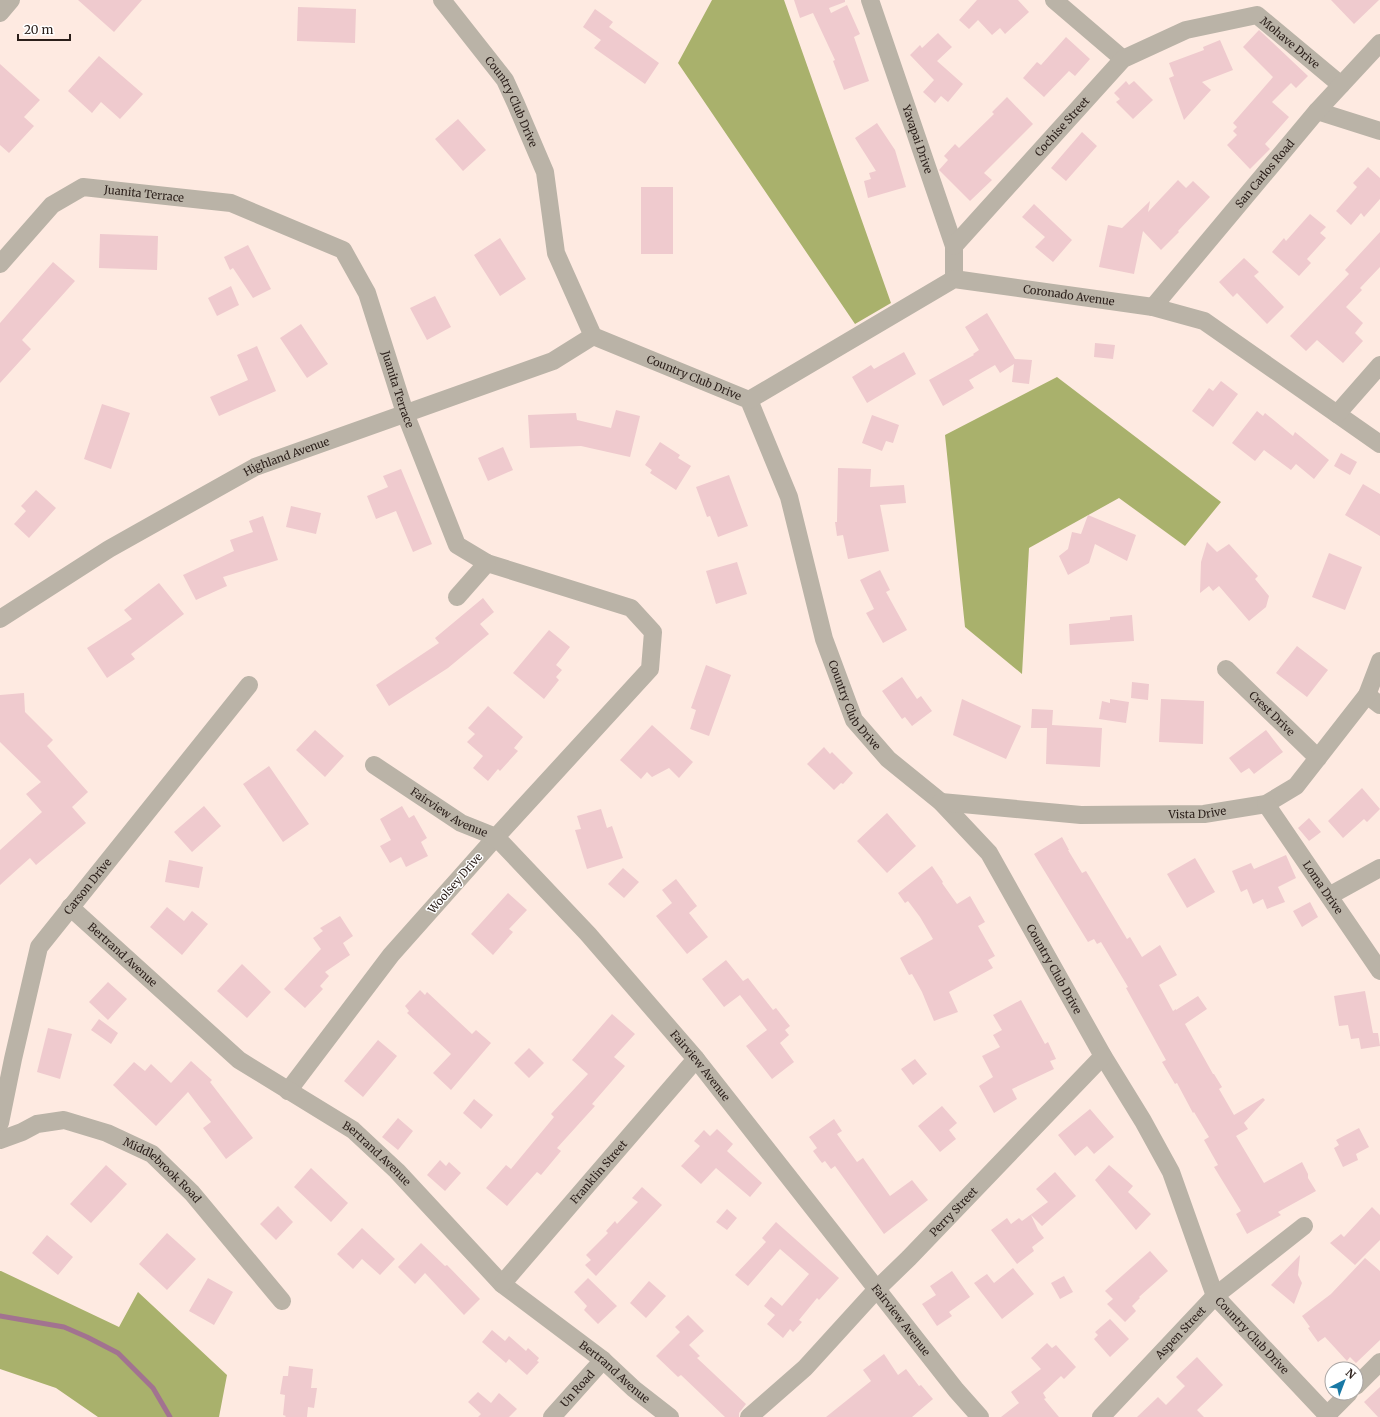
<svg xmlns="http://www.w3.org/2000/svg" width="1380" height="1417" font-family="Merriweather,serif">
	<style>
		.forest { fill: #a9b16c }
		.lines { fill: none; stroke-linecap: round; stroke-linejoin: round }
		.stream { stroke: #a27390; stroke-width: 5 }
		.building { fill: #efcace }
		.street { stroke: #bab3a7; stroke-width: 18 }
		.labels { text-anchor: middle; stroke-width: 3; stroke-linejoin: round; paint-order: stroke }
		.street-label { font-size: 11px; fill: #2b1f1a; stroke: #fff }
	</style>
	<rect width="100%" height="100%" fill="#feeae1"/>
	<path class="forest" d="M712 0H784L891 303 855 324 678 63Z
		M1057 377 1221 502 1185 546 1119 498 1029 548 1022 674 965 627 945 435Z
		M0 1271H1L119 1327 138 1292 227 1375 219 1417H98L56 1388 0 1369Z"/>
	<g class="lines">
		<path class="stream" d="M0 1316 64 1327 87 1337 118 1353 153 1388 170 1417"/>
	</g>
	<path class="building" d="M78 0H142L114 32Z
		M794 0H845V2L829 8 831 13 847 5 860 34 854 37 869 81 844 90 833 61 835 60 813 13 800 18Z
		M977 0H1018L1029 12 1005 34 1000 28 992 35 978 20 969 29 959 20Z
		M1331 0H1379L1354 24Z
		M298 7 356 9 355 43 297 41Z
		M595 9 613 22 609 27 659 63 645 84 594 48 601 40 583 27Z
		M1259 30 1272 42 1308 76 1296 88 1291 83 1272 102 1289 117 1265 144 1270 149 1250 169 1227 145 1237 135 1233 131 1237 127 1233 123 1273 77 1243 47Z
		M938 33 952 47 937 61 963 84 948 102 941 96 935 103 923 92 934 80 910 55 920 45 922 48Z
		M1066 37 1090 59 1075 76 1069 71 1044 97 1023 78 1037 62 1041 65Z
		M1220 40 1233 70 1202 82 1211 90 1184 120 1169 78 1174 76 1169 63 1204 50 1203 47Z
		M99 56 143 94 120 119 101 102 92 113 68 91Z
		M0 64 40 100 24 117 34 126 9 153 0 145Z
		M1126 81 1129 85 1134 81 1153 100 1133 119 1116 102 1120 99 1114 93Z
		M1007 97 1033 124 984 173 992 180 970 201 939 170 948 160 944 156 955 144 959 148 994 114 992 112Z
		M458 119 486 150 463 171 435 139Z
		M877 123 895 150 906 187 868 198 864 181 871 179 869 173 876 171 855 138Z
		M1082 132 1097 146 1066 181 1051 168Z
		M1368 167 1380 178V199L1364 217 1361 213 1351 225 1336 211 1357 187 1353 183Z
		M1178 180 1186 188 1193 181 1210 197 1178 231 1179 232 1161 250 1143 231 1134 274 1099 267 1108 225 1122 228 1150 201 1148 212Z
		M641 187H673V254H641Z
		M1034 204 1072 240 1053 262 1035 247 1045 237 1022 217Z
		M1310 214 1326 227 1320 233 1326 238 1307 259 1311 263 1299 276 1272 252 1284 238 1286 241Z
		M1380 232V267L1360 288 1362 290 1346 307 1363 323 1355 333 1363 341 1343 363 1317 340 1306 351 1290 336 1349 274 1345 270Z
		M100 234 158 236 157 270 99 268Z
		M500 238 526 279 500 296 474 255Z
		M248 245 271 289 253 298 233 268 230 270 224 257Z
		M1244 258 1259 272 1254 276 1284 307 1267 324 1237 293 1233 297 1219 282Z
		M53 262 75 281 22 340 31 349 0 383V323Z
		M231 286 239 305 217 316 208 298Z
		M435 296 451 327 427 340 410 308Z
		M987 313 1015 359 1032 360 1029 384 1012 382 1014 364 1000 373 995 365 969 380 974 388 943 406 929 380 974 355 973 354 979 350 965 327Z
		M301 324 328 364 307 378 280 338Z
		M1095 343 1115 345 1113 359 1094 357Z
		M257 346 276 391 219 416 210 397 248 380 237 355Z
		M904 352 916 374 867 403 852 377 871 365 874 369Z
		M1221 381 1238 394 1213 427 1192 411 1209 388 1213 391Z
		M102 404 130 413 111 469 84 459Z
		M616 410 640 416 630 457 581 446 530 448 528 415 576 413 577 420 611 428Z
		M1257 411 1263 416 1265 413 1293 436 1295 432 1329 460 1314 479 1296 464 1291 470 1264 450 1255 461 1232 443Z
		M872 415 899 425 893 443 886 441 882 451 862 443Z
		M660 442 680 455 678 458 691 466 676 490 650 473 652 470 645 465Z
		M503 447 513 470 488 481 478 458Z
		M1341 453 1357 462 1350 475 1334 466Z
		M838 468 871 469 870 487 904 485 906 503 880 505 889 551 848 559 843 535 837 536 835 522H837Z
		M401 469 432 544 413 552 396 511 376 519 367 496 388 487 383 476Z
		M729 475 748 526 718 537 710 516 707 517 696 487Z
		M1363 484 1380 494V536L1345 515Z
		M36 490 56 508 29 538 14 524 26 511 21 506Z
		M291 506 321 513 316 534 286 527Z
		M1088 515 1136 535 1127 561 1095 544 1089 563 1068 575 1059 556 1068 549 1072 532 1081 534Z
		M263 516 278 560 223 577 227 586 196 600 183 575 234 551 230 540 253 532 249 521Z
		M1207 542 1217 552 1229 544 1258 576 1255 579 1269 596 1266 607 1249 621 1219 586 1213 591 1209 586 1200 593 1201 562Z
		M1329 553 1362 567 1345 610 1312 597Z
		M737 562 747 594 716 604 706 571Z
		M880 570 890 590 886 592 907 630 883 643 866 613 874 609 860 580Z
		M159 583 184 614 131 654 135 659 107 678 87 648 132 619 124 610Z
		M483 598 494 612 480 624 489 634 448 668 389 706 376 685 439 643 435 638Z
		M1132 615 1134 641 1070 645 1069 624 1110 620V617Z
		M549 630 570 647 556 665 562 670 556 677 559 680 544 699 513 673Z
		M1297 646 1328 670 1307 697 1276 673Z
		M706 665 731 675 709 736 690 729 696 710 691 708Z
		M902 677 917 699 921 696 932 711 912 726 905 717 902 719 882 691Z
		M1132 682 1149 684 1148 700 1131 698Z
		M24 693 25 712 53 740 47 746 88 792 72 807 86 823 36 865 30 858 0 885V850L42 812 26 794 41 782 0 742V695Z
		M962 699 1021 726 1006 759 953 735Z
		M1110 699 1129 702 1126 723 1099 719 1102 701 1110 703Z
		M1161 699 1204 701 1203 744 1159 742Z
		M488 706 523 737 514 748 518 751 500 771 498 769 488 781 473 768 483 756 467 742 475 734 468 728Z
		M1032 709 1053 710 1052 725 1102 728 1100 767 1046 764 1047 728H1031Z
		M652 725 693 762 679 778 669 768 652 777 647 772 641 779 620 760Z
		M315 730 344 756 325 777 296 750Z
		M1266 730 1283 752 1254 774 1249 768 1241 773 1229 758Z
		M824 747 830 754 832 752 853 773 843 784 841 783 834 790 807 764Z
		M269 766 309 824 283 842 243 784Z
		M1362 788 1380 809 1367 822 1364 819 1343 838 1328 821Z
		M204 806 221 826 192 852 174 832Z
		M402 806 409 818 414 815 427 838 421 842 428 856 406 867 401 857 390 863 380 846 391 840 380 819Z
		M601 809 607 828 612 826 623 858 587 869 575 830 581 829 577 816Z
		M887 813 916 846 887 873 857 841Z
		M1309 818 1321 832 1309 841 1298 828Z
		M1062 837 1069 850H1068L1082 873 1086 871 1127 939 1130 937 1142 957 1160 945 1177 975 1159 985 1173 1011 1176 1009V1010L1198 996 1207 1009 1185 1024 1213 1074H1214L1222 1087 1219 1089 1234 1115 1263 1098 1265 1100 1244 1123 1248 1129 1236 1136 1264 1183 1302 1162 1308 1174V1178L1316 1191 1278 1212 1281 1215 1247 1234 1236 1214 1241 1211 1214 1167 1218 1165 1204 1140 1209 1137 1194 1112 1193 1113 1177 1083 1175 1084 1162 1062 1166 1060 1126 988 1128 987 1101 942 1097 944 1094 939 1088 942 1034 854Z
		M1286 855 1296 878 1278 887 1285 902 1267 909 1263 899 1253 904 1247 889 1241 892 1232 871 1251 863 1254 869Z
		M1195 858 1215 892 1187 908 1167 874Z
		M169 860 203 867 199 888 165 882Z
		M932 866 943 882 942 883 957 904 970 896 985 922 978 926 995 956 988 960 993 968 949 992 958 1012 934 1021 922 992 912 974 909 975 900 958 933 939 920 917 908 901 905 903 898 893Z
		M623 868 639 882 624 898 608 884Z
		M676 879 697 906 689 913 708 937 687 954 656 916 672 903 662 890Z
		M508 893 527 910 509 929 513 932 493 955 471 934Z
		M1310 902 1318 917 1302 927 1293 911Z
		M167 907 184 921 192 911 208 924 182 955 150 927Z
		M340 916 353 936 343 943 350 955 325 972 329 976 320 986 323 989 305 1008 284 989 321 949 313 938 323 931 320 928Z
		M726 960 743 981 748 978 773 1010 776 1008 790 1026 785 1030 789 1035 780 1043 794 1062 772 1079 746 1046 767 1030 740 995 724 1007 702 979Z
		M242 964 271 992 247 1018 217 991Z
		M108 982 127 999 108 1020 89 1002Z
		M420 990 425 995 427 992 472 1034 476 1030 491 1043 451 1090 433 1073 451 1054 407 1013 409 1011 405 1006Z
		M1365 991 1373 1033H1378L1380 1046 1361 1049 1359 1038 1351 1039 1348 1025 1339 1026 1334 996Z
		M1021 1000 1045 1044 1048 1042 1056 1059 1050 1061 1054 1069 1012 1089 1017 1099 994 1113 979 1086 993 1077 982 1056 1000 1047 993 1035 1002 1030 993 1015Z
		M612 1014 635 1034 614 1057 625 1066 592 1104 595 1106 557 1148 561 1151 541 1175 537 1172 507 1206 486 1188 506 1165 511 1169 554 1117 551 1114 588 1074 572 1060Z
		M99 1019 118 1033 111 1044 91 1030Z
		M48 1028 72 1034 60 1079 37 1072Z
		M378 1040 397 1056 363 1097 344 1081Z
		M529 1048 544 1063 529 1078 514 1063Z
		M915 1059 927 1074 913 1085 901 1069Z
		M191 1061 212 1080 210 1082 253 1138 226 1159 203 1128 211 1122 188 1092 156 1126 113 1085 134 1062 145 1071 151 1064 171 1083Z
		M474 1099 493 1115 481 1129 463 1113Z
		M942 1106 957 1123 949 1130 956 1139 940 1152 918 1126Z
		M1090 1109 1114 1137 1094 1154 1087 1146 1075 1156 1058 1135Z
		M398 1118 413 1131 398 1150 382 1137Z
		M834 1119 842 1131 837 1134 857 1162 863 1158 890 1196 912 1180 928 1200 884 1234 835 1166 831 1169 825 1161 822 1163 813 1151 817 1148 809 1137Z
		M1359 1128 1369 1147 1356 1154 1358 1160 1343 1167 1334 1148 1339 1145 1336 1140Z
		M717 1129 733 1144 727 1151 762 1183 750 1197 716 1168 701 1184 681 1166 700 1146 694 1141 704 1130 710 1136Z
		M440 1160 446 1166 449 1162 461 1173 445 1191 427 1175Z
		M106 1165 127 1184 91 1223 70 1204Z
		M1109 1165 1133 1186 1128 1192 1151 1214 1136 1230 1095 1180Z
		M311 1168 348 1203 331 1222 294 1187Z
		M1055 1172 1076 1196 1042 1226 1031 1215 1038 1230 1044 1238 1032 1247 1034 1251 1017 1264 991 1230 1007 1218 1011 1224 1019 1218 1022 1221 1048 1202 1036 1189Z
		M642 1187 662 1205 596 1276 585 1265 591 1260 586 1255 608 1233 606 1231 615 1221 617 1224 638 1202 632 1198Z
		M278 1206 293 1222 276 1240 260 1224Z
		M1372 1207 1380 1215V1240L1355 1265 1330 1243 1341 1234 1344 1237Z
		M727 1209 737 1218 727 1230 716 1222Z
		M776 1222 839 1278 819 1300 817 1298 799 1320 802 1322 793 1332 790 1329 783 1338 767 1324 775 1315 764 1306 771 1297 782 1306 809 1274 780 1249 748 1286 735 1275 766 1242 762 1238Z
		M362 1228 395 1259 380 1275 362 1259 353 1269 337 1254Z
		M167 1233 196 1259 167 1290 139 1264Z
		M47 1235 73 1257 58 1275 32 1253Z
		M421 1243 445 1266 447 1265 480 1299 464 1315 425 1273 415 1284 398 1267Z
		M1150 1251 1168 1271 1139 1297 1140 1298 1132 1306 1136 1311 1125 1322 1107 1304 1113 1299 1105 1291Z
		M1300 1255 1298 1275 1302 1283 1294 1304 1271 1285Z
		M1365 1258 1380 1271V1340L1356 1363 1350 1357 1347 1361 1325 1337 1318 1342 1308 1328 1310 1327 1302 1316 1331 1294Z
		M1013 1268 1034 1294 1002 1319 974 1283 987 1274 994 1283Z
		M952 1271 970 1297 949 1312 952 1316 937 1326 922 1304 936 1295 930 1286Z
		M1064 1276 1073 1292 1060 1299 1051 1283Z
		M208 1278 233 1292 214 1325 189 1311Z
		M588 1278 617 1306 598 1324 584 1310 587 1306 574 1292Z
		M649 1281 666 1296 646 1318 630 1303Z
		M688 1315 704 1331 689 1345 700 1356 697 1358 746 1404 739 1413V1417H725L681 1375 678 1377 656 1356 680 1332 675 1327Z
		M1110 1319 1129 1339 1110 1357 1094 1339 1098 1335 1095 1332Z
		M492 1330 505 1341 509 1336 526 1351 528 1348 539 1358 537 1361 539 1362 527 1375 509 1359 506 1363 482 1342Z
		M1047 1343 1052 1348 1056 1345 1076 1367 1064 1379 1061 1376 1043 1393 1046 1398 1044 1399 1059 1417H1001L1019 1403 1011 1392 1041 1369 1031 1358Z
		M884 1354 898 1375 906 1369 919 1386 921 1385 933 1399 912 1417H826L871 1381 863 1370Z
		M1197 1357 1223 1385 1197 1410 1204 1417H1137L1158 1397 1166 1405 1185 1386 1176 1377Z
		M289 1366 313 1369 311 1388H317L314 1408 308 1407 307 1417H285L286 1416 283 1415 285 1395 280 1394 283 1376H288Z
		M1380 1387V1417H1378L1364 1402Z
		M478 1392 491 1403 499 1393 517 1409 509 1417H478L481 1414 468 1402Z"/>
	<g class="lines">
		<g class="street">
			<path id="s1" d="M442 0 505 80 516 104 545 172 556 253 593 336 749 400 789 497 824 639 854 720 888 759 941 802 989 853 1103 1056 1143 1121 1171 1172 1215 1296 1329 1417"/>
			<path id="s2" d="M870 0 954 246V279"/>
			<path d="M1054 0 1123 59"/>
			<path d="M0 13 11 0"/>
			<path d="M1317 111 1380 131"/>
			<path id="s3" d="M954 246 1123 59 1186 30 1257 15 1341 85"/>
			<path id="s4" d="M0 264 52 205 83 187 231 203 343 250 367 293 405 413 457 545 487 563 631 608 653 632 650 669 496 837 391 955 288 1091"/>
			<path id="s5" d="M1153 307 1317 111 1380 43"/>
			<path id="s6" d="M749 400 954 279 1153 307 1204 321 1380 444"/>
			<path d="M1337 414 1380 365"/>
			<path d="M457 597 487 563"/>
			<path id="s7" d="M0 619 109 549 255 467 553 361 593 336"/>
			<path id="s8" d="M1226 669 1318 758"/>
			<path d="M1367 695 1380 705"/>
			<path id="s9" d="M374 765 461 823 496 837 588 934 696 1059 956 1390 980 1417"/>
			<path id="s10" d="M941 802 1081 815 1204 814 1266 804 1296 786 1367 695 1380 661"/>
			<path id="s11" d="M1266 804 1380 971"/>
			<path d="M1329 896 1380 868"/>
			<path id="s12" d="M70 907 239 1060 353 1130 397 1171 502 1284 603 1360 634 1389 670 1417"/>
			<path id="s13" d="M0 1123 13 1059 39 947 249 685"/>
			<path id="s14" d="M0 1140 22 1132 37 1124 64 1120 107 1133 152 1154 192 1193 282 1301"/>
			<path id="s15" d="M502 1284 696 1059"/>
			<path d="M1356 1386 1380 1362"/>
			<path d="M1327 1415 1349 1393"/>
			<path id="s16" d="M552 1417 603 1360"/>
			<path id="s17" d="M749 1417 805 1368 877 1289 909 1258 1103 1056"/>
			<path id="s18" d="M1101 1417 1215 1296 1304 1226"/>
		</g>
	</g>
	<g class="labels">
		<g class="street-label">
			<text dy="4" stroke="none"><textPath href="#s3" startOffset="437">Mohave Drive</textPath></text>
			<text dy="4" stroke="none"><textPath href="#s1" startOffset="124">Country Club Drive</textPath></text>
			<text dy="4" stroke="none"><textPath href="#s3" startOffset="161">Cochise Street</textPath></text>
			<text dy="4" stroke="none"><textPath href="#s2" startOffset="147">Yavapai Drive</textPath></text>
			<text dy="4" stroke="none"><textPath href="#s5" startOffset="174">San Carlos Road</textPath></text>
			<text dy="4" stroke="none"><textPath href="#s4" startOffset="176">Juanita Terrace</textPath></text>
			<text dy="4" stroke="none"><textPath href="#s6" startOffset="354">Coronado Avenue</textPath></text>
			<text dy="4" stroke="none"><textPath href="#s1" startOffset="484">Country Club Drive</textPath></text>
			<text dy="4" stroke="none"><textPath href="#s4" startOffset="535">Juanita Terrace</textPath></text>
			<text dy="4" stroke="none"><textPath href="#s7" startOffset="330">Highland Avenue</textPath></text>
			<text dy="4" stroke="none"><textPath href="#s1" startOffset="868">Country Club Drive</textPath></text>
			<text dy="4" stroke="none"><textPath href="#s8" startOffset="64">Crest Drive</textPath></text>
			<text dy="4" stroke="none"><textPath href="#s9" startOffset="89">Fairview Avenue</textPath></text>
			<text dy="4" stroke="none"><textPath href="#s10" startOffset="257">Vista Drive</textPath></text>
			<text transform="translate(455 883) rotate(-49)" y="4">Woolsey Drive</text>
			<text dy="4" stroke="none"><textPath href="#s13" startOffset="258">Carson Drive</textPath></text>
			<text dy="4" stroke="none"><textPath href="#s11" startOffset="101">Loma Drive</textPath></text>
			<text dy="4" stroke="none"><textPath href="#s12" startOffset="71">Bertrand Avenue</textPath></text>
			<text dy="4" stroke="none"><textPath href="#s1" startOffset="1204">Country Club Drive</textPath></text>
			<text dy="4" stroke="none"><textPath href="#s9" startOffset="449">Fairview Avenue</textPath></text>
			<text dy="4" stroke="none"><textPath href="#s12" startOffset="395">Bertrand Avenue</textPath></text>
			<text dy="4" stroke="none"><textPath href="#s15" startOffset="148">Franklin Street</textPath></text>
			<text dy="4" stroke="none"><textPath href="#s14" startOffset="180">Middlebrook Road</textPath></text>
			<text dy="4" stroke="none"><textPath href="#s17" startOffset="290">Perry Street</textPath></text>
			<text dy="4" stroke="none"><textPath href="#s9" startOffset="773">Fairview Avenue</textPath></text>
			<text dy="4" stroke="none"><textPath href="#s18" startOffset="116">Aspen Street</textPath></text>
			<text dy="4" stroke="none"><textPath href="#s1" startOffset="1624">Country Club Drive</textPath></text>
			<text dy="4" stroke="none"><textPath href="#s12" startOffset="719">Bertrand Avenue</textPath></text>
			<text dy="4" stroke="none"><textPath href="#s16" startOffset="38">Un Road</textPath></text>
		</g>
	</g>
	<g transform="translate(1344 1381) rotate(42)"><circle r="19" fill="#ffffff" stroke="#aaa5a3"/>
	<path d="M0-3L7 15L0 10L-7 15Z" fill="#1878a5"/>
	<text y="-6" font-size="11" font-weight="bold" text-anchor="middle" fill="#2b1f1a">N</text>
	</g>
	<path d="M18 34v6h52v-6" fill="none" stroke="#2b1f1a" stroke-width="2"/>
	<text x="24" y="34" font-size="12" fill="#2b1f1a" stroke="#ffffff" stroke-width="3" paint-order="stroke">20 m</text>
</svg>
